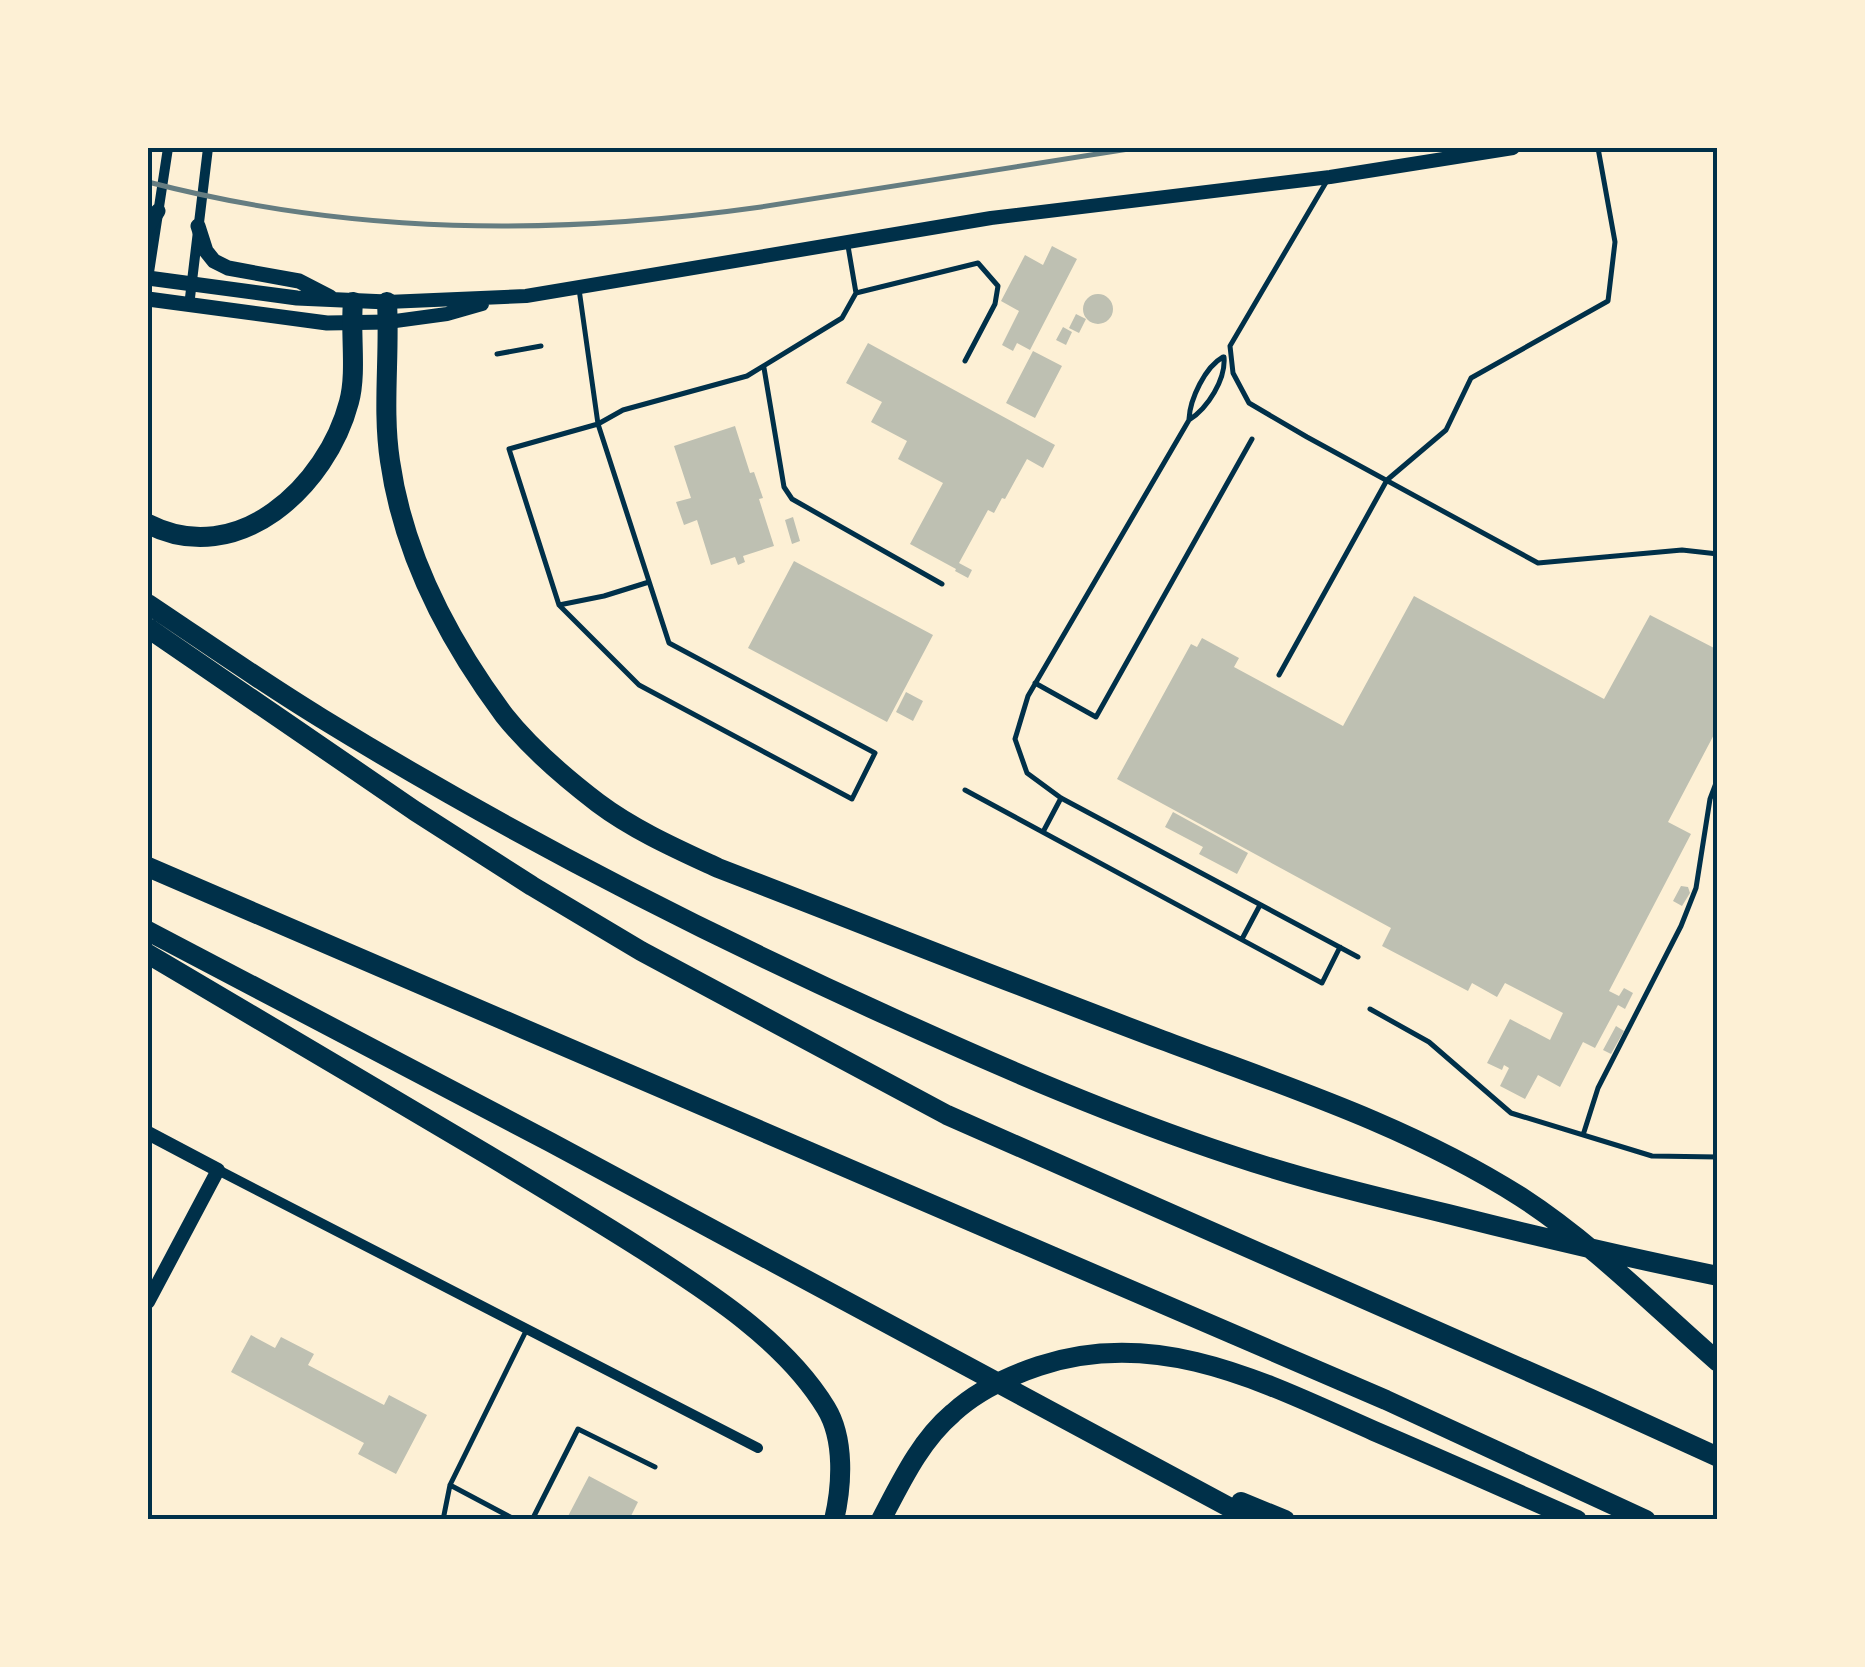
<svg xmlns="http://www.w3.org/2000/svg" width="1865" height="1667" font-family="Cabin,sans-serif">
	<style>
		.building { fill: #bec0b2 }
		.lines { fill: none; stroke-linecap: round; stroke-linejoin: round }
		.service { stroke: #003049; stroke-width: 5 }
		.minor { stroke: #003049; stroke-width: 10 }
		.tertiary { stroke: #003049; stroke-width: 14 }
		.secondary { stroke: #003049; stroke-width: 15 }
		.motorway { stroke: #003049; stroke-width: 20 }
		.rail { stroke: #657d81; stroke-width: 5 }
		.neatline { fill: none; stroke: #003049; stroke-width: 4 }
	</style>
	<rect width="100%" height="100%" fill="#fdf0d5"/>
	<path class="building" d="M1052 246 1077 259 1030 350 1017 343 1013 351 1002 345 1019 311 1001 301 1025 255 1043 265Z
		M1083 309a15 15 0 1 1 30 0a15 15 0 1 1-30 0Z
		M1076 314 1086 319 1079 333 1069 328Z
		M1063 327 1072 332 1066 345 1056 340Z
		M868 343 1055 445 1043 468 1027 459 1005 499 1002 498 994 513 988 510 959 563 972 570 968 578 955 571 956 569 910 544 943 483 898 459 907 441 871 422 882 402 846 383Z
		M1033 351 1062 366 1035 418 1006 403Z
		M735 426 750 473 754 472 763 498 759 499 774 546 743 556 745 562 738 565 735 557 711 565 697 520 684 525 676 502 691 498 674 446Z
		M793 517 800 541 792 544 785 520Z
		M794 561 933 635 887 722 748 648Z
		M1414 596 1604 699 1650 615 1718 650V727L1668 822 1691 834 1609 991 1619 996 1624 988 1633 993 1625 1009 1618 1005 1595 1048 1583 1042 1560 1087 1538 1075 1525 1099 1500 1086 1509 1068 1504 1065 1502 1070 1487 1063 1510 1019 1550 1040 1563 1013 1505 983 1497 997 1472 983 1468 991 1382 946 1391 928 1117 779 1191 644 1197 647 1202 638 1239 658 1234 667 1343 726Z
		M906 692 923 701 913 721 896 712Z
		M1173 812 1248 853 1237 874 1199 854 1203 847 1165 827Z
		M1681 886 1688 887 1690 893 1682 906 1673 901Z
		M1616 1026 1624 1031 1611 1054 1603 1050Z
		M251 1335 275 1348 281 1337 314 1354 308 1365 384 1405 389 1395 427 1415 396 1474 358 1454 364 1443 231 1372Z
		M589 1476 638 1502 629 1520H566Z"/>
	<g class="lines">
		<path class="service" d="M1328 179 1230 346 1233 373 1249 403 1307 437 1538 563 1682 550 1718 554
			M848 246 856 293
			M497 354 541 346
			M1224 357C1226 379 1208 408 1189 420L1028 696 1015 739 1027 773 1061 798 1358 957
			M764 368 784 487 792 499 942 584
			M1189 419C1190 399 1205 367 1223 357
			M649 582 604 596 559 605 639 685 852 799 875 753 669 643 598 424 623 410 747 376 842 318 856 293 978 263 998 286 995 304 965 361
			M559 605 509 449 598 424 579 289
			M1279 675 1387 480 1446 430 1471 378 1608 301 1615 242 1598 148
			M1035 683 1096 717 1252 439
			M965 790 1322 983 1340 947
			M1043 832 1061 798
			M1242 939 1260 905
			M1370 1009 1429 1042 1511 1113 1652 1156 1718 1157
			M1584 1132 1598 1088 1681 926 1696 888 1710 799 1718 778
			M450 1485 516 1520
			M443 1520 450 1485 526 1331
			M532 1520 578 1429 655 1467"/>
		<path class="minor" d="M148 279 168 148
			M189 306 208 148
			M218 1170 758 1448"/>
		<path class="tertiary" d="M387 302 526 296 991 218 1330 177 1513 148
			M388 322 447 314 482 304
			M148 1133 218 1170 148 1302"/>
		<path class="secondary" d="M148 226 158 211
			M198 226 206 251 214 261 228 268 299 281 330 297
			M148 278 297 298 387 302
			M148 299 327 323 388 322"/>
		<path class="motorway" d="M387 302C390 355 382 409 390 461 403 553 449 641 504 715 530 748 564 777 598 803 634 830 677 849 718 868 866 925 1013 984 1162 1040 1285 1086 1409 1126 1521 1197 1592 1243 1654 1306 1718 1362
			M148 524C238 570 327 486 349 402 357 373 350 333 353 302
			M148 604C205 642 262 682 321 718 505 831 698 930 895 1019 1005 1069 1116 1117 1231 1155 1305 1180 1381 1198 1456 1216 1543 1238 1630 1258 1718 1276
			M148 628 415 811 532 886 641 951 947 1115 1591 1399 1718 1457
			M148 867 1386 1400 1646 1520
			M148 931 550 1142 1253 1520
			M148 954C261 1021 374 1088 488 1155 538 1185 588 1215 637 1246 704 1289 784 1339 826 1408 845 1439 842 1486 834 1520
			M1241 1502 1285 1520
			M881 1520C901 1482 920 1441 953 1413 977 1391 1009 1376 1039 1366 1159 1326 1267 1384 1374 1431 1442 1460 1509 1490 1577 1520"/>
		<path class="rail" d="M148 182C352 235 553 236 761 207L1135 148"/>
	</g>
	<rect width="1865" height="1667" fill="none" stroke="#fdf0d5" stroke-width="300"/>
	<rect x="150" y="150" width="1565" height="1367" class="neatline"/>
</svg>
